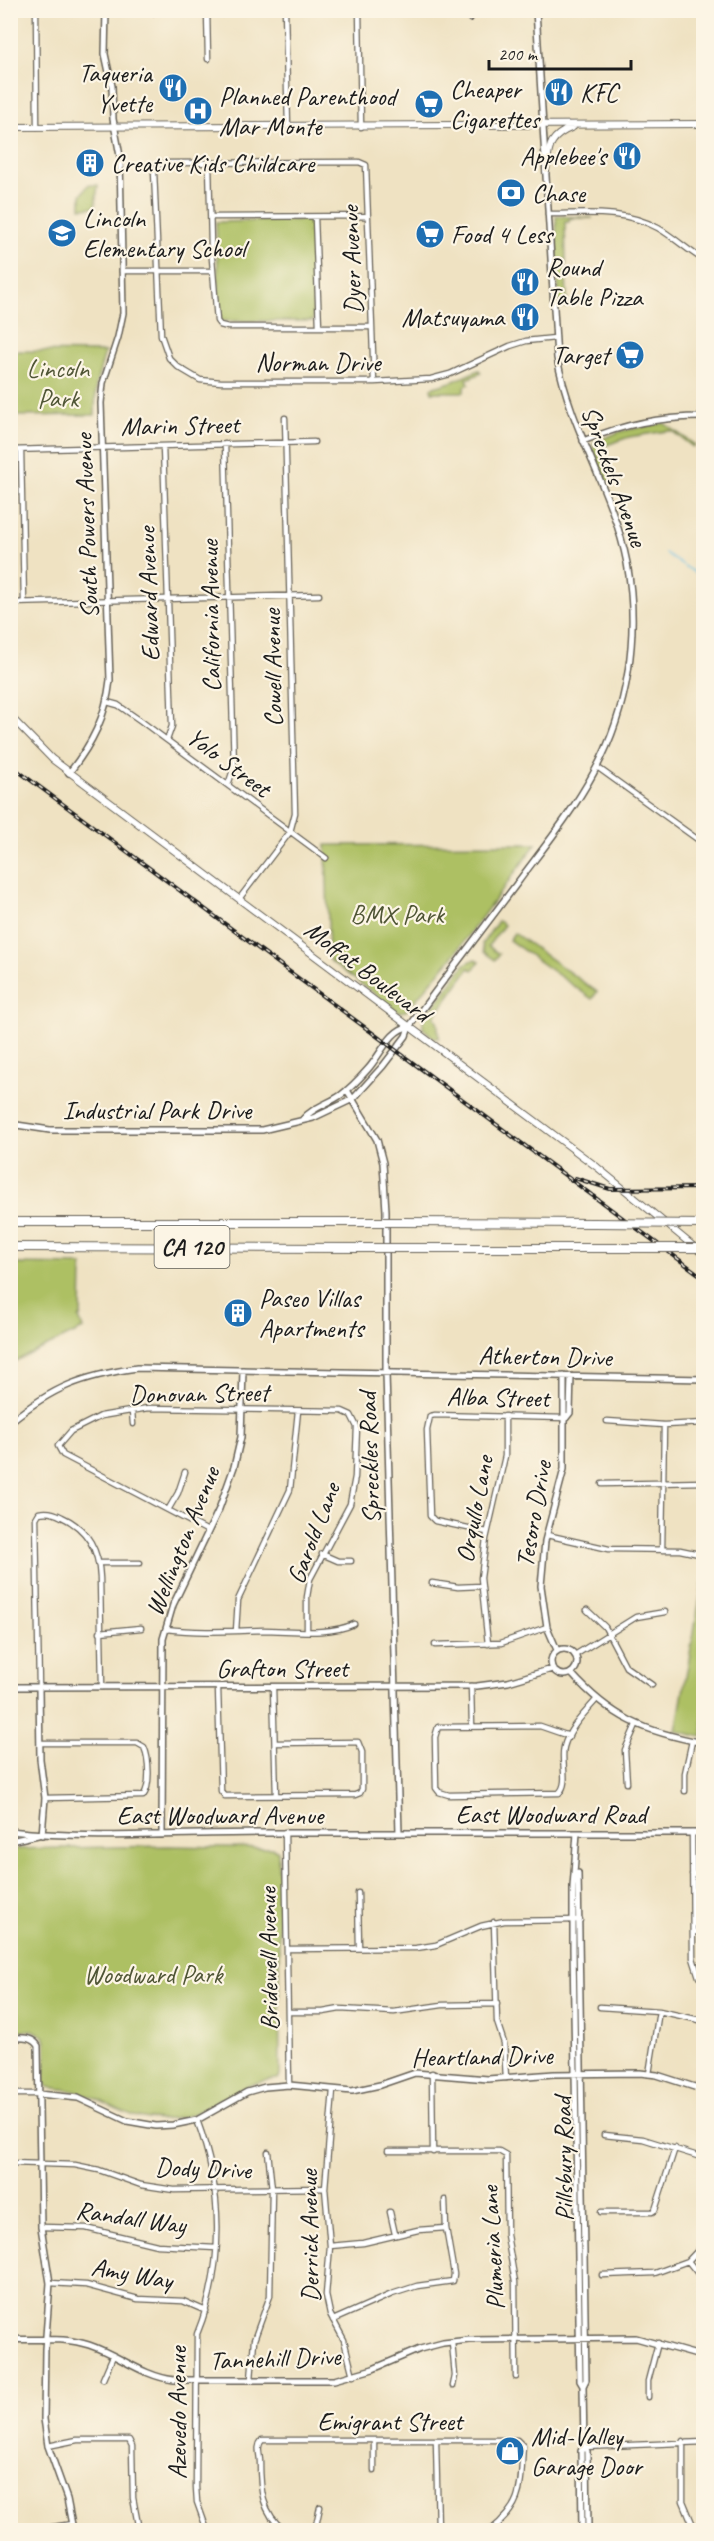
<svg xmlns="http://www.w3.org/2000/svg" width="714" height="2541" font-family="Caveat,sans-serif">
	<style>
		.green { fill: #adc064; stroke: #646e40; stroke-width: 1.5 }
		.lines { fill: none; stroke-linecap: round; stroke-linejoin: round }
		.stream { stroke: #68c0e5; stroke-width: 1.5 }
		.minor-casing { stroke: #666156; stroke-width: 7 }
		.tertiary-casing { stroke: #666156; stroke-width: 8 }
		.secondary-casing { stroke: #666156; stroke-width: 8 }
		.motorway-casing { stroke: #666156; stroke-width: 10 }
		.minor { stroke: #fff; stroke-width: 4.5 }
		.tertiary { stroke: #fff; stroke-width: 5 }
		.secondary { stroke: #fff; stroke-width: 6 }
		.motorway { stroke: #fff; stroke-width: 8 }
		.rail-casing { stroke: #1c1c1c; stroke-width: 4 }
		.rail { stroke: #fcf5e5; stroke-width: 1.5; stroke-dasharray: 4.5; stroke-linecap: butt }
		.motorway-bridge-casing { stroke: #666156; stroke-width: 10; stroke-linecap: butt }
		.motorway-bridge { stroke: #fff; stroke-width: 8 }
		.labels { text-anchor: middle; stroke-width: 4.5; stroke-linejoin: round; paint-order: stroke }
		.shield { fill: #fcf5e5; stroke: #5f5d58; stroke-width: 1.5 }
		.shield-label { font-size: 24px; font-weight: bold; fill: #1c1c1c }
		.poi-label { font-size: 26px; fill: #1c1c1c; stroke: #fcf5e5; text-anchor: start }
		.street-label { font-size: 26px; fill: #1c1c1c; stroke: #fcf5e5 }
		.park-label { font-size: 26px; fill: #4f5535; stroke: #fcf5e5 }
	</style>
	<rect width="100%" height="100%" fill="#fcf5e5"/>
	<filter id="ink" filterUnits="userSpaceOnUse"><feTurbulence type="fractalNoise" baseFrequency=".0167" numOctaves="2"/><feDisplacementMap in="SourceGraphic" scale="12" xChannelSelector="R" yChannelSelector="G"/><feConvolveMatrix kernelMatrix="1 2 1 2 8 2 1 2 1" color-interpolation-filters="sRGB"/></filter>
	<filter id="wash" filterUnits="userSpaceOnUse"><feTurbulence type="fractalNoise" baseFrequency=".008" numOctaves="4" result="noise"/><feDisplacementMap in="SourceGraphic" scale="24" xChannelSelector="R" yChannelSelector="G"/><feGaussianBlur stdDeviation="1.35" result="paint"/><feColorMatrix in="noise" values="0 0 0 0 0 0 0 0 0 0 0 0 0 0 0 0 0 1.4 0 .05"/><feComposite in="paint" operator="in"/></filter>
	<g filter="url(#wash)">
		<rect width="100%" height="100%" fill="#efe2c2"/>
		<path class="green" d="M88 185H98L95 207 81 208V195Z
			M556 216 593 218H570L569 222H565L567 307H560L559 305Z
			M311 220 313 321H220L216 222Z
			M11 351 105 352 96 384 95 415 11 416Z
			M479 370 481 373 467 379 469 384 464 387V392H432L431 388 454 381Z
			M664 423 695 445 693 447 672 431H667L629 437 601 447 614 480 609 482 606 480 593 451 594 442 622 431Z
			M536 844 450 960 406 1011 399 1012 329 960 326 845Z
			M498 921 504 925 488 946 499 954 495 960 484 952 482 944Z
			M514 933 597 992 592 999 509 940Z
			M475 959 480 961 473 970 469 968 434 1017 437 1020 439 1038H434L423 1028V1021L465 964Z
			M11 1264 82 1265 81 1316 79 1318 83 1329 11 1363Z
			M703 1582V1737L676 1731Z
			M169 1846 273 1848 278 1851 280 2076 278 2079C235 2081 210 2115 171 2119 134 2124 115 2105 84 2094 72 2089 60 2089 48 2087L44 2083C44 2070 49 2045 44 2036L33 2030 11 2032V1849Z"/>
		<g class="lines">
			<path class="stream" d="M665 553 704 579"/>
		</g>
	</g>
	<g filter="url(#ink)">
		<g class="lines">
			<g class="minor-casing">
				<path id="minor" d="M36 10 37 127
					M207 10 208 59
					M285 10 288 127
					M359 10 361 127
					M106 13H152
					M470 19 475 10
					M209 163 211 246 217 321 220 325 228 327H372
					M548 214C585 214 624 209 658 228 674 237 687 250 704 260
					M211 217 368 216
					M315 217 319 327
					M122 271H213
					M374 382 366 165 359 162 167 163 158 165 154 171 161 335 169 358 178 367 200 380 221 382H374L431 379 450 374 510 346 526 341 555 338
					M225 444 234 767 228 785
					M163 446 172 726 167 740
					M10 450 314 442
					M21 450 24 602
					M10 603 319 595
					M107 702 118 705 141 721 326 858
					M597 767 704 844
					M239 899 290 832 295 813 285 418
					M132 1411 133 1424
					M607 1421 664 1425 704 1423
					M602 1484 704 1482
					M168 1510 178 1493 185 1472
					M208 1531 63 1455 58 1446 71 1431 101 1416 148 1408 342 1411 351 1415 357 1427 355 1477 350 1504 310 1579 307 1597V1630
					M487 1532 435 1521 430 1516 427 1430 430 1416 435 1415 566 1418
					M547 1535 609 1549 680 1550 704 1555
					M662 1550 664 1425
					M322 1554 338 1561H351
					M99 1563H140
					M432 1583 458 1587 481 1586
					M587 1610 605 1627 626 1667 652 1685
					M166 1629C198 1633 230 1631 263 1630 291 1630 328 1636 354 1624
					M236 1631 238 1600 290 1490 298 1411
					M100 1632 141 1628
					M488 1644 481 1578 486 1539 505 1456V1416
					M435 1645 501 1643 547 1627
					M575 1655 636 1617 665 1612
					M471 1686 472 1726
					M273 1687 276 1796
					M39 1688 36 1518 39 1513C47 1511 55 1513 62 1517 88 1529 99 1551 100 1578L102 1687
					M218 1688 221 1791 225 1796 355 1795 360 1793 362 1789V1752L358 1742 275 1743
					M569 1736 540 1726 438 1727 435 1737 436 1788 439 1792 449 1795 559 1793C570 1783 560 1761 564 1747 569 1728 584 1714 596 1700
					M41 1743H137L144 1747C149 1758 151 1786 143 1796L45 1798
					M627 1783 625 1750 636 1725
					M685 1791V1773L692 1741
					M285 1832 289 2085
					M692 1833 693 1958 699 1977
					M692 1874H704
					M358 1893 359 1948
					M494 1922 497 2022 504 2043 506 2078
					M693 1932H704
					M287 1949 416 1948 436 1945 481 1926 504 1921 580 1920
					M600 2007 659 2011
					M289 2012H323L340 2009 394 2012 442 2005 497 2004
					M432 2073 433 2152
					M649 2074 659 2011 704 2021
					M333 2090 325 2188 330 2246 326 2295 330 2314 344 2340 353 2376
					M10 2094H39
					M197 2120C223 2189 225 2265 197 2334L196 2487 197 2502 207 2530
					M604 2135 643 2139 704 2158
					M388 2151H499L506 2155 507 2235 515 2282 516 2377
					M10 2163 75 2165 99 2170 141 2185 174 2190 325 2188
					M390 2212 395 2234
					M601 2212H652L655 2210 675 2148
					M41 2227 86 2228 157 2245 216 2248
					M704 2244 688 2261 704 2281
					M330 2246 363 2243 418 2230 446 2228
					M602 2275 655 2273 688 2261
					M50 2283 86 2285 138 2299 183 2301 206 2311
					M333 2320 392 2294 417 2286 453 2281 454 2274 446 2228 445 2200
					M452 2342 455 2376 453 2386
					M103 2379 113 2356
					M251 2380 254 2340 270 2296 272 2189 268 2152
					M648 2397V2381L658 2343
					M374 2440V2471
					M436 2440 438 2530
					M683 2441V2501L695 2530
					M48 2446 77 2440H129L132 2446 133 2498 139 2530
					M584 2447 704 2442
					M47 2528 72 2524
					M284 2530C262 2513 260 2489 260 2462 260 2454 256 2447 262 2440H517L523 2446C520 2485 525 2503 491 2530
					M315 2530 320 2507"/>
			</g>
			<g class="tertiary-casing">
				<path id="tertiary" d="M583 441C625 424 658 417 704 417
					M69 773C92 744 106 717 110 680L101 403 103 383 118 337 123 313 120 156 113 119 112 86 105 54 106 10
					M347 1090 377 1140 383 1163 386 1211V1373L399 1833
					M302 1120C313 1107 328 1104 341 1095 351 1088 360 1078 368 1069 380 1056 391 1028 409 1027
					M10 1124 50 1130H262L313 1118 353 1099 383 1066 406 1036 409 1027C445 978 482 930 518 882 544 847 572 813 593 774 628 712 640 634 627 563 613 491 571 431 557 358L536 10
					M566 1418 570 1413 571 1376
					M10 1422C53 1387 82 1376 137 1368L704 1379
					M551 1662a13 13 0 1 1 26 0a13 13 0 1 1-26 0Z
					M557 1650 547 1627 541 1586 545 1541 564 1469V1376
					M571 1673C611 1718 645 1732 704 1743
					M10 1687 477 1686 508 1682 552 1669
					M39 1688 40 1759 45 1798 42 1835
					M10 1831C100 1841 192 1832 282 1833 422 1833 563 1834 704 1833
					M577 1833 573 1887V1949L580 2381 583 2386 584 2447 587 2451 588 2530
					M162 1835 163 1639 173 1605 219 1509 234 1467 241 1437 243 1370
					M10 1841 38 1835
					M578 1873 586 2380 583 2386
					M10 2038C21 2038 32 2036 38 2046L41 2227 50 2283 45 2349 44 2419 48 2446 67 2499 73 2530
					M39 2094 78 2098 127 2121 156 2126 173 2125 197 2120 247 2092 265 2087 289 2085 352 2091 380 2085 415 2073 488 2079 554 2074 640 2073 657 2075 704 2090
					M10 2339C37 2341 63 2336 89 2345 119 2355 142 2376 174 2380H334L373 2369 420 2349 443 2343 469 2340 636 2338 704 2357
					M582 2530 581 2451 584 2447"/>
			</g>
			<g class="secondary-casing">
				<path id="secondary" d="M10 127 704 124
					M546 171C549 147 548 137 573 127
					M10 716 52 759 597 1167 704 1255"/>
			</g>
			<g class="motorway-casing">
				<path id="motorway" d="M10 1222H369
					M400 1222 594 1223
					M10 1247 373 1248
					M397 1248H631"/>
			</g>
			<use href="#minor" class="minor"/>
			<use href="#tertiary" class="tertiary"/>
			<use href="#secondary" class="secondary"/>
			<use href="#motorway" class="motorway"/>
			<g class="rail-casing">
				<path id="rail" d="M10 765 704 1278
					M575 1178 610 1189 704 1188"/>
			</g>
			<use href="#rail" class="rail"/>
			<g class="motorway-bridge-casing">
				<path id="motorway-bridge" d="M369 1222H400
					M594 1223 704 1224
					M373 1248H397
					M631 1248H704"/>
			</g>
			<use href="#motorway-bridge" class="motorway-bridge"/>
		</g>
	</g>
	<defs>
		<g id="restaurant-disc" transform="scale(1.5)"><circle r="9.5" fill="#1f6fb2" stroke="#fcf5e5"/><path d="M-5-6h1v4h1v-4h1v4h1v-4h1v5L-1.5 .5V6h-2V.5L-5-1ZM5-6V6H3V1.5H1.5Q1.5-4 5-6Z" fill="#fff"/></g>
		<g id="supermarket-disc" transform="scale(1.5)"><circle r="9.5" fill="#1f6fb2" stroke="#fcf5e5"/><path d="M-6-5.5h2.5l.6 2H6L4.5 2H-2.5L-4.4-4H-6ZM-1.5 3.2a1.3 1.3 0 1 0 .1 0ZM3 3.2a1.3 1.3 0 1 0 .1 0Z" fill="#fff"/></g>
		<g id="hospital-disc" transform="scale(1.5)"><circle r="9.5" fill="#1f6fb2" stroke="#fcf5e5"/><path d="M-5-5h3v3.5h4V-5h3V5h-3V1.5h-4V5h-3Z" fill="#fff"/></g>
		<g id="building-disc" transform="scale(1.5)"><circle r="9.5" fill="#1f6fb2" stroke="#fcf5e5"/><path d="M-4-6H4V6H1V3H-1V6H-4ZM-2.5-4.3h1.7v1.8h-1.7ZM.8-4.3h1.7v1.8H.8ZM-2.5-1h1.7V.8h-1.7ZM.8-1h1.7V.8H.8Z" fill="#fff"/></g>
		<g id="bank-disc" transform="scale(1.5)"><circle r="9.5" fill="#1f6fb2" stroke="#fcf5e5"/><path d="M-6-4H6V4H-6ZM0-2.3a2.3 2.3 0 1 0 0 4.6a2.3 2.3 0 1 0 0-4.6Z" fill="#fff"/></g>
		<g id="school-disc" transform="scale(1.5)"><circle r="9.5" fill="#1f6fb2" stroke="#fcf5e5"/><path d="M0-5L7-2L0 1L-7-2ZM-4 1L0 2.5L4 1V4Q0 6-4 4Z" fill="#fff"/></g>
		<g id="shop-disc" transform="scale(1.5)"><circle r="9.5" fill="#1f6fb2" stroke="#fcf5e5"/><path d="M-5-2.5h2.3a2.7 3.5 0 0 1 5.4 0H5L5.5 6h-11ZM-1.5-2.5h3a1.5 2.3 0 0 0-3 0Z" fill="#fff"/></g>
	</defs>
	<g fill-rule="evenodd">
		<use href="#restaurant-disc" x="173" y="88"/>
		<use href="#restaurant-disc" x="559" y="92"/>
		<use href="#supermarket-disc" x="429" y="104"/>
		<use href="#hospital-disc" x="198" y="111"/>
		<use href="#restaurant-disc" x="627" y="156"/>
		<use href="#building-disc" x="90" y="163"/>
		<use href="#bank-disc" x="511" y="193"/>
		<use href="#school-disc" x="62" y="233"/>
		<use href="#supermarket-disc" x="430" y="234"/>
		<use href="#restaurant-disc" x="525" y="282"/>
		<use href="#restaurant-disc" x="525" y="317"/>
		<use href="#supermarket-disc" x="630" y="355"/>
		<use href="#building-disc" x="238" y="1313"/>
		<use href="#shop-disc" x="510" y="2451"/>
	</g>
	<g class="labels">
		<rect class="shield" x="154.5" y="1226" width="75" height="42" rx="4.5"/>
		<g class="shield-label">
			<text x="192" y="1255">CA 120</text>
		</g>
		<g class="poi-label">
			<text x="152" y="82" text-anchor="end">Taqueria<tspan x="152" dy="30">Yvette</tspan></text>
			<text x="450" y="98">Cheaper<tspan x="450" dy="30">Cigarettes</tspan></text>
			<text x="580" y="101">KFC</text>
			<text x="219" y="105">Planned Parenthood<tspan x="219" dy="30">Mar Monte</tspan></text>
			<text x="606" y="165" text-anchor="end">Applebee's</text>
			<text x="111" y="172">Creative Kids Childcare</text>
			<text x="532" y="202">Chase</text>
			<text x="83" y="227">Lincoln<tspan x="83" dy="30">Elementary School</tspan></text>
			<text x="451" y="243">Food 4 Less</text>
			<text x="546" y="276">Round<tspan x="546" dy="30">Table Pizza</tspan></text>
			<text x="504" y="326" text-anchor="end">Matsuyama</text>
			<text x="609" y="364" text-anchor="end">Target</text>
			<text x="259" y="1307">Paseo Villas<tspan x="259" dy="30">Apartments</tspan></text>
			<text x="531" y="2445">Mid-Valley<tspan x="531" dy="30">Garage Door</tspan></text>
		</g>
		<g class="street-label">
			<text transform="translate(351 260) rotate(-92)" y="9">Dyer Avenue</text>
			<text x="318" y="371">Norman Drive</text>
			<text transform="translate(180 425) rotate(-1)" y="9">Marin Street</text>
			<text transform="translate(615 476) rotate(70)" y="9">Spreckels Avenue</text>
			<text transform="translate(86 526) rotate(-92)" y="9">South Powers Avenue</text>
			<text transform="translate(148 594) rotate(-92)" y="9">Edward Avenue</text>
			<text transform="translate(210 616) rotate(-91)" y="9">California Avenue</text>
			<text transform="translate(272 668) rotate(-91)" y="9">Cowell Avenue</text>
			<text transform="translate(229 762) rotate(37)" y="9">Yolo Street</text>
			<text transform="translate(368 971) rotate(37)" y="9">Moffat Boulevard</text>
			<text x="157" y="1119">Industrial Park Drive</text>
			<text transform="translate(545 1356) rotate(1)" y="9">Atherton Drive</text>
			<text transform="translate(199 1393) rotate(-1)" y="9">Donovan Street</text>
			<text transform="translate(498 1397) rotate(1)" y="9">Alba Street</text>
			<text transform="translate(369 1458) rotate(-92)" y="9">Spreckles Road</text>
			<text transform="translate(474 1509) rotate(-79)" y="9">Orqullo Lane</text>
			<text transform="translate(533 1514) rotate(-80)" y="9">Tesoro Drive</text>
			<text transform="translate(313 1533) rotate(-69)" y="9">Garold Lane</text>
			<text transform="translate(182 1541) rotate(-68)" y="9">Wellington Avenue</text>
			<text x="282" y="1677">Grafton Street</text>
			<text x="551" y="1823">East Woodward Road</text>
			<text x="220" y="1824">East Woodward Avenue</text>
			<text transform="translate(268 1959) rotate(-91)" y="9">Bridewell Avenue</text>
			<text transform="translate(482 2056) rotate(-1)" y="9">Heartland Drive</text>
			<text transform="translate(563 2159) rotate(-91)" y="9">Pillsbury Road</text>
			<text transform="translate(203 2168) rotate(2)" y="9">Dody Drive</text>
			<text transform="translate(131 2217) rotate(8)" y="9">Randall Way</text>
			<text transform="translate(309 2236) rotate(-91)" y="9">Derrick Avenue</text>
			<text transform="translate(492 2248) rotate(-93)" y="9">Plumeria Lane</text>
			<text transform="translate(132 2273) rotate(10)" y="9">Amy Way</text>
			<text transform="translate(275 2358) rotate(-2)" y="9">Tannehill Drive</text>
			<text transform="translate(177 2413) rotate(-90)" y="9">Azevedo Avenue</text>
			<text x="390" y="2430">Emigrant Street</text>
		</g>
		<g class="park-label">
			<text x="58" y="377">Lincoln<tspan x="58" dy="30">Park</tspan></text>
			<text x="397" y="923">BMX Park</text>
			<text x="153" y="1983">Woodward Park</text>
		</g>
	</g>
	<rect width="714" height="2541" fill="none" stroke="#fcf5e5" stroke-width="36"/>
	<path d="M489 60v9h142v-9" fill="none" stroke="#1c1c1c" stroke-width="3"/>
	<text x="498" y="60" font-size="18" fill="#1c1c1c" stroke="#fcf5e5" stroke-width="4.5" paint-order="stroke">200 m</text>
</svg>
